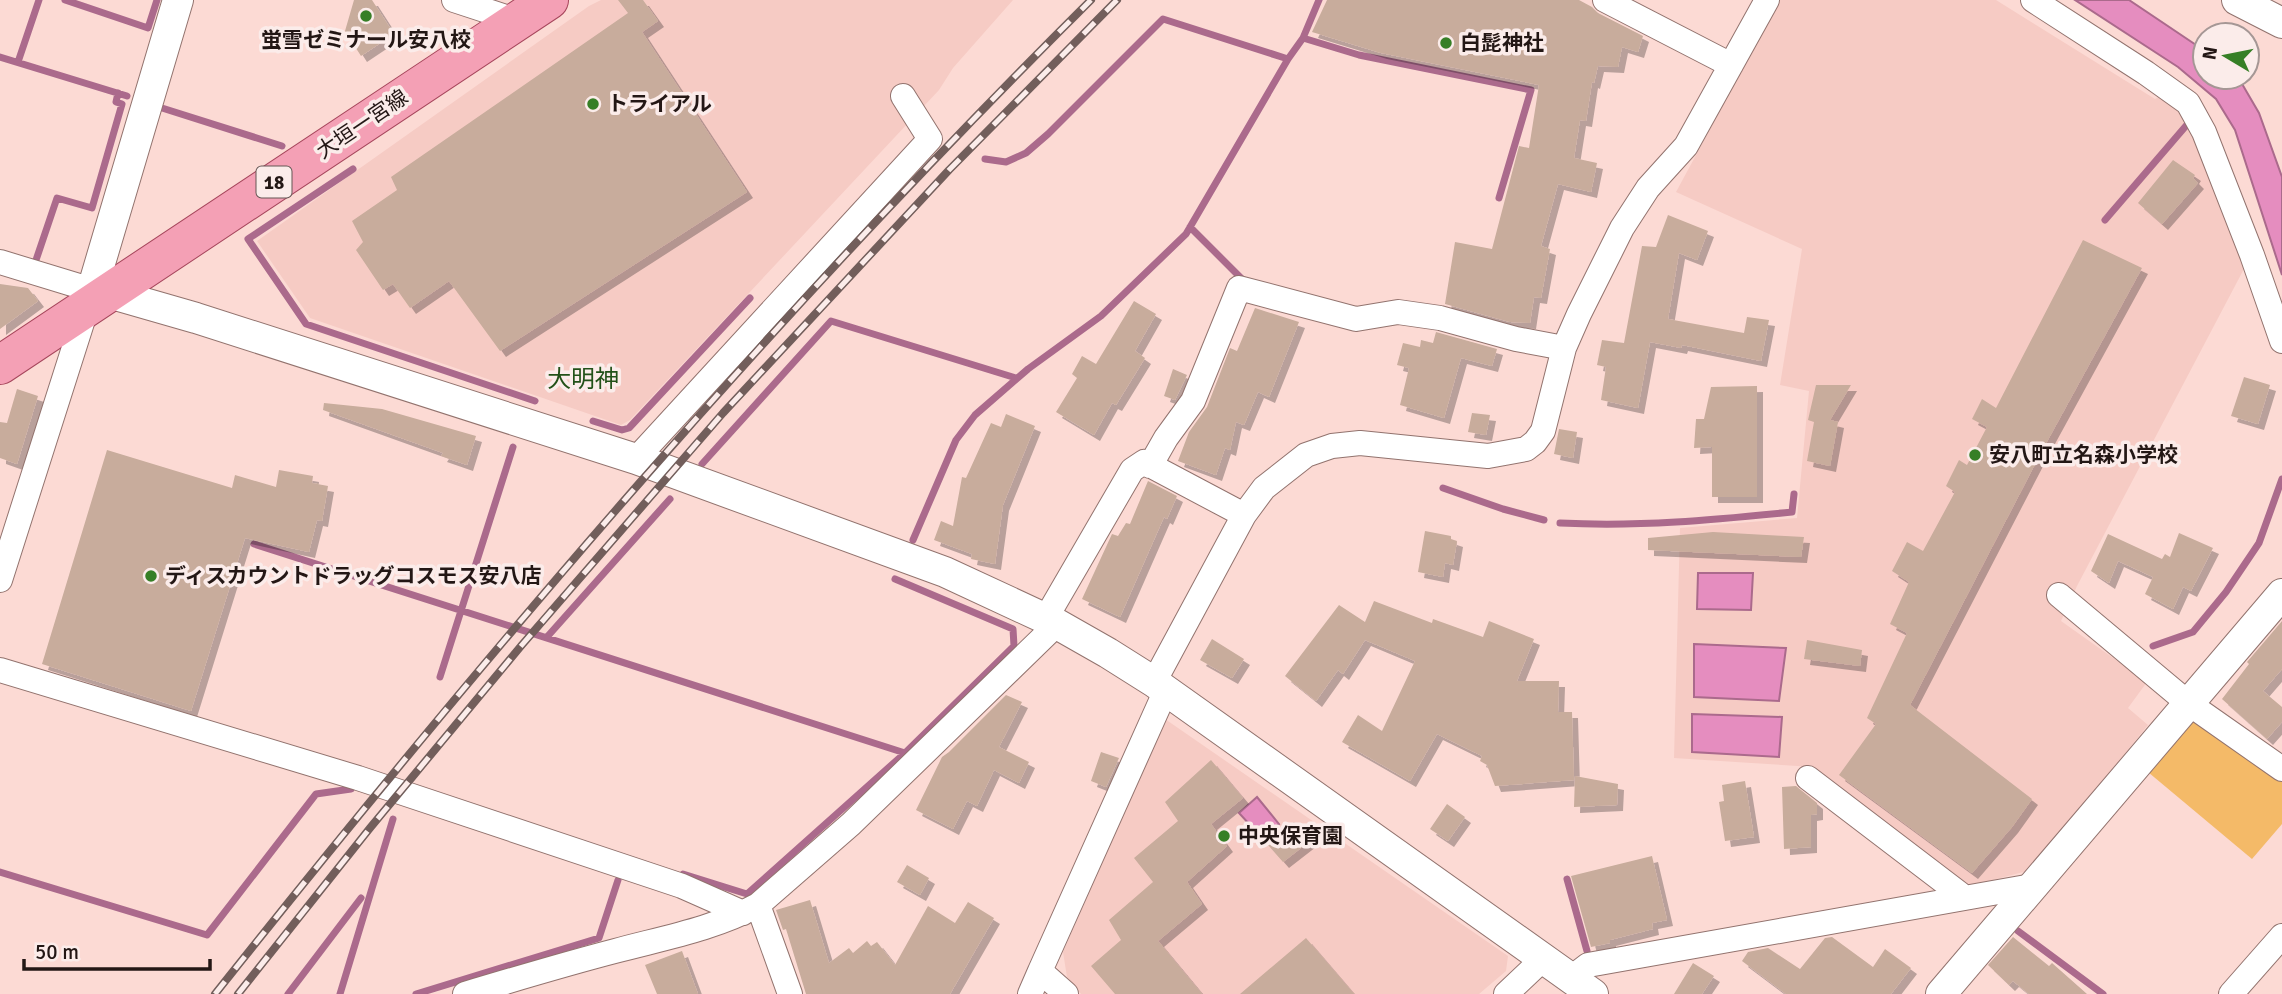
<svg xmlns="http://www.w3.org/2000/svg" width="2282" height="994" font-family="Signika,'Noto Sans JP',sans-serif">
	<style>
		.built { fill: #f6cbc4 }
		.green { fill: #f4ba68 }
		.water { fill: #e58dbf; stroke: #ab6a8c; stroke-width: 2 }
		.lines { fill: none; stroke-linecap: round; stroke-linejoin: round }
		.stream { stroke: #ab6a8c; stroke-width: 7 }
		.building { fill: #c8ac9c; filter: url(#shadow) }
		.minor-casing { stroke: #92736e; stroke-width: 26 }
		.tertiary-casing { stroke: #92736e; stroke-width: 32 }
		.primary-casing { stroke: #a6465c; stroke-width: 40 }
		.minor { stroke: #fff; stroke-width: 24 }
		.tertiary { stroke: #fff; stroke-width: 30 }
		.primary { stroke: #f4a0b5; stroke-width: 38 }
		.rail-casing { stroke: #725e5b; stroke-width: 8 }
		.rail { stroke: #fbecea; stroke-width: 5; stroke-dasharray: 16; stroke-linecap: butt }
		.poi-dot { fill: #367f26; stroke: #fbecea; stroke-width: 2.5 }
		.labels { text-anchor: middle; stroke-width: 7; stroke-linejoin: round; paint-order: stroke }
		.shield { fill: #fbecea; stroke: #645755; stroke-width: 2 }
		.shield-label { font-size: 19px; font-weight: bold; fill: #231715 }
		.poi-label { font-size: 21px; font-weight: bold; fill: #231715; stroke: #fbecea; text-anchor: start }
		.street-label { font-size: 21px; fill: #231715; stroke: #fbecea }
		.quarter-label { font-size: 24px; fill: #225119; stroke: #fbecea }
	</style>
	<defs>
		<filter id="shadow"><feDropShadow dx="6" dy="6" stdDeviation="0" flood-color="#0004"/></filter>
	</defs>
	<rect width="100%" height="100%" fill="#fcdad4"/>
	<path class="built" d="M601 0H1013L953 68 939 90 630 420 621 425 310 318 257 241 589 6Z
		M1780 0H1996L2155 99 2165 93 2185 110 2246 265 2077 586 2061 621 2147 682 2128 708 2148 725 2031 870 1970 886 1813 767 1674 758 1680 528 1797 518 1809 391 1780 385 1802 249 1676 192Z
		M1165 719 1508 956 1506 971 1479 994H1081L1067 977 1063 952Z"/>
	<path class="green" d="M2189 712 2282 781V824L2252 859 2142 767Z"/>
	<path class="water" d="M2075 0H2129L2205 51V77H2238L2259 113 2282 177V275L2235 130 2216 99 2178 67Z
		M1698 573H1753L1751 610 1697 609Z
		M1694 644 1786 648 1779 701 1694 697Z
		M1692 714 1782 717 1779 757 1692 752Z
		M1257 797 1279 824 1262 838 1239 813Z"/>
	<g class="lines">
		<path class="stream" d="M65 0 148 28 157 0
			M1303 38 1359 55 1531 90 1499 198
			M0 57 127 96
			M18 62 39 0
			M162 108 282 146
			M985 159 1006 162 1026 153 1048 134 1163 19 1288 59
			M353 169 248 239 306 324 535 401
			M2105 220 2191 120
			M1190 227 1245 282
			M31 262 35 263 57 198 92 208 122 104 116 102 118 93
			M593 421 622 430 629 428 750 298
			M702 464 831 321 1016 378
			M1443 488 1503 509 1544 520
			M1560 523C1640 527 1712 520 1792 512L1794 494
			M913 540 956 440 975 415 1028 369 1101 316 1186 234 1288 59 1303 38 1319 0
			M254 544 905 753
			M547 637 670 499
			M2153 646 2193 632 2226 592 2259 543 2282 479
			M440 677 513 447
			M0 872 207 935 316 794 351 789
			M683 874 747 894 905 753 1014 646 1013 629 895 579
			M1567 879 1587 951
			M2018 931 2103 994
			M288 994 361 898
			M340 994 393 819
			M416 994 599 938 618 880"/>
	</g>
	<path class="building" d="M354 0H372L394 34 361 56 345 31Z
		M618 0H643L658 21 642 32 747 192 500 351 449 281 410 308 393 284 383 290 356 250 363 242 352 221 397 190 391 177 628 13Z
		M1327 0H1579L1592 7 1598 13 1643 36 1638 52 1622 47 1618 67 1598 66 1594 83 1592 82 1586 121 1580 120 1574 158 1597 163 1591 192 1558 184 1541 246 1550 249 1541 298 1534 297 1530 323 1510 322 1445 304 1455 242 1492 249 1519 146 1529 148 1539 85 1381 53 1312 32Z
		M2173 160 2195 175 2193 178 2198 183 2162 224 2138 203Z
		M1668 215 1708 231 1697 260 1679 253 1668 319 1744 333 1747 317 1769 320 1761 361 1682 345 1681 348 1650 342 1638 408 1601 400 1606 367 1597 365 1602 340 1624 343 1642 246 1656 247Z
		M2083 240 2142 268 2044 447 1910 705 2032 799 2012 827 1972 873 1839 775 1876 724 1867 718 1907 633 1890 624 1909 582 1892 571 1907 542 1923 551 1955 492 1946 486 1959 460 1967 465 1987 427 1972 419 1982 399 1996 408Z
		M0 284 28 288 38 301 0 329Z
		M1134 301 1156 314 1135 351 1145 358 1116 405 1112 403 1094 435 1056 412 1077 378 1072 374 1082 356 1096 364Z
		M1255 308 1299 322 1269 397 1258 392 1244 425 1236 422 1230 450 1225 448 1216 475 1178 461 1189 432 1207 407 1230 348 1237 351Z
		M1436 332 1497 349 1492 366 1461 358 1444 418 1400 405 1409 368 1397 365 1403 343 1420 347 1421 340 1433 343Z
		M1173 369 1187 375 1175 400 1164 396Z
		M2244 377 2270 385 2258 424 2231 416Z
		M1816 385H1851L1830 420 1838 422 1830 466 1807 461 1814 422 1808 420Z
		M1757 386V497H1712V447L1694 448 1696 419H1704L1711 387Z
		M17 389 38 396 17 464 0 458V422L7 423Z
		M324 403 382 409 476 436 467 465 441 456 443 453 323 410Z
		M1472 413 1490 415 1486 435 1468 432Z
		M1006 414 1035 426 1003 505 995 564 971 559 972 554 934 540 941 521 953 526 962 477 966 478 991 423 1001 427Z
		M1559 429 1577 432 1573 458 1554 454Z
		M107 450 232 488 235 475 276 487 279 470 313 476 312 483 328 486 322 521 317 520 309 552 245 538 191 711 42 664Z
		M1148 481 1177 496 1167 519 1164 517 1120 617 1082 599 1112 534 1118 536 1126 523 1130 524Z
		M1425 531 1451 536V539L1457 541 1453 565 1445 563 1443 577 1418 572Z
		M1713 532 1804 537 1801 557 1648 550V538Z
		M2179 533 2213 548 2191 591 2183 587 2173 609 2145 594 2153 577 2118 561 2109 583 2091 571 2108 534 2162 559 2165 554 2170 557Z
		M1374 601 1432 623 1433 619 1483 637 1489 621 1534 639 1517 681H1559L1558 712H1572L1574 780 1495 786 1487 765 1480 761 1482 756 1437 734 1410 781 1342 742 1358 715 1382 731 1415 661 1365 640 1343 674 1338 670 1316 701 1285 676 1339 605 1365 622Z
		M2282 621V669L2263 691 2282 707V722L2267 739 2222 699 2249 664 2247 662Z
		M1212 639 1244 659 1232 678 1200 660Z
		M1807 640 1862 650 1860 666 1804 659Z
		M1006 695 1022 702 999 747 1029 762 1019 783 994 770 977 806 967 801 953 829 916 810 942 757 949 752Z
		M1101 752 1119 758 1106 787 1091 781Z
		M1211 760 1243 798 1211 824 1227 846 1187 882 1202 904 1158 941 1202 994H1115L1091 966 1121 940 1109 920 1153 882 1134 858 1178 821 1165 802Z
		M1575 776 1618 784 1617 805 1574 807Z
		M1745 781 1754 837 1725 841 1719 802 1724 801 1722 785Z
		M1796 786 1817 803V814L1811 815V847L1784 849 1782 787Z
		M1447 804 1465 817 1448 841 1430 829Z
		M1294 822 1310 841 1283 862 1268 845Z
		M1652 856 1667 920 1652 923 1653 929 1610 940V943L1591 947 1571 876Z
		M907 865 929 878 920 895 897 882Z
		M810 900 829 963 849 948 853 953 867 941 871 946 877 942 895 965 928 906 955 923 968 902 994 918 950 994H806L786 929 783 930 776 910Z
		M1832 937 1873 967 1885 949 1911 968 1891 994H1786L1742 961 1748 952 1768 948 1800 969 1825 938Z
		M2013 937 2049 966 2052 963 2087 994H2029L2013 981 2009 985 1988 965Z
		M1306 938 1354 994H1240Z
		M682 951 698 994H657L645 965Z
		M1693 963 1714 976 1702 994H1674Z"/>
	<g class="lines">
		<g class="minor-casing">
			<path id="minor" d="M454 0 518 21
				M1605 0 1731 65
				M2033 0 2146 73 2188 103 2204 132 2252 255 2282 341
				M0 262 92 290
				M636 459 930 139 903 96
				M1150 466 1166 438 1193 401 1239 288 1356 319 1398 312 1440 318 1516 339 1564 348
				M0 580 87 307
				M2059 595 2188 703 2282 769
				M1046 618 1132 470 1144 462 1244 515
				M0 670 358 778 682 886 743 913
				M1154 682 1244 515 1264 488 1306 455 1332 446 1360 443 1488 456 1526 449 1535 442 1543 431 1564 348 1579 314 1622 228 1648 188 1686 146 1767 0
				M1808 778 1964 897
				M758 905 790 994
				M1571 978 1588 965 2032 886
				M465 994C515 979 565 964 615 951 663 938 714 929 758 905L851 824 1057 624
				M1030 994 1040 971
				M1066 994 1040 971 1166 690
				M1506 994 1544 958
				M2231 994 2282 936"/>
		</g>
		<g class="tertiary-casing">
			<path id="tertiary" d="M2237 0 2282 23
				M109 293 196 318 636 459 945 572 1057 624 1108 653 1154 682 1593 994
				M87 307 178 0
				M1941 994 2282 594"/>
		</g>
		<g class="primary-casing">
			<path id="primary" d="M0 365 549 0"/>
		</g>
		<use href="#minor" class="minor"/>
		<use href="#tertiary" class="tertiary"/>
		<use href="#primary" class="primary"/>
		<g class="rail-casing">
			<path id="rail" d="M215 994C490 648 777 312 1091 0
				M238 994 370 828 521 646 723 413 949 170 1117 0"/>
		</g>
		<use href="#rail" class="rail"/>
	</g>
	<g class="poi-dot">
		<circle cx="366" cy="16" r="7"/>
		<circle cx="1446" cy="43" r="7"/>
		<circle cx="593" cy="104" r="7"/>
		<circle cx="1975" cy="455" r="7"/>
		<circle cx="151" cy="576" r="7"/>
		<circle cx="1224" cy="836" r="7"/>
	</g>
	<g class="labels">
		<rect class="shield" x="256.5" y="166.5" width="35" height="31" rx="5"/>
		<g class="shield-label">
			<text x="274" y="189">18</text>
		</g>
		<g class="poi-label">
			<text x="366" y="47" text-anchor="middle">蛍雪ゼミナール安八校</text>
			<text x="1460" y="50">白髭神社</text>
			<text x="607" y="111">トライアル</text>
			<text x="1989" y="462">安八町立名森小学校</text>
			<text x="165" y="583">ディスカウントドラッグコスモス安八店</text>
			<text x="1238" y="843">中央保育園</text>
		</g>
		<g class="street-label">
			<text transform="translate(362 124) rotate(-34)" y="7">大垣一宮線</text>
		</g>
		<g class="quarter-label">
			<text x="583" y="387">大明神</text>
		</g>
	</g>
	<g transform="translate(2226 56) rotate(280)"><circle r="33" fill="#fbecea" stroke="#a59795" stroke-width="2"/>
	<path d="M0-5L12 26L0 18L-12 26Z" fill="#367f26"/>
	<text y="-10" font-size="19" font-weight="bold" text-anchor="middle" fill="#231715">N</text>
	</g>
	<path d="M24 959v10h186v-10" fill="none" stroke="#231715" stroke-width="3.5"/>
	<text x="35" y="959" font-size="21" fill="#231715" stroke="#fbecea" stroke-width="5" paint-order="stroke">50 m</text>
</svg>
